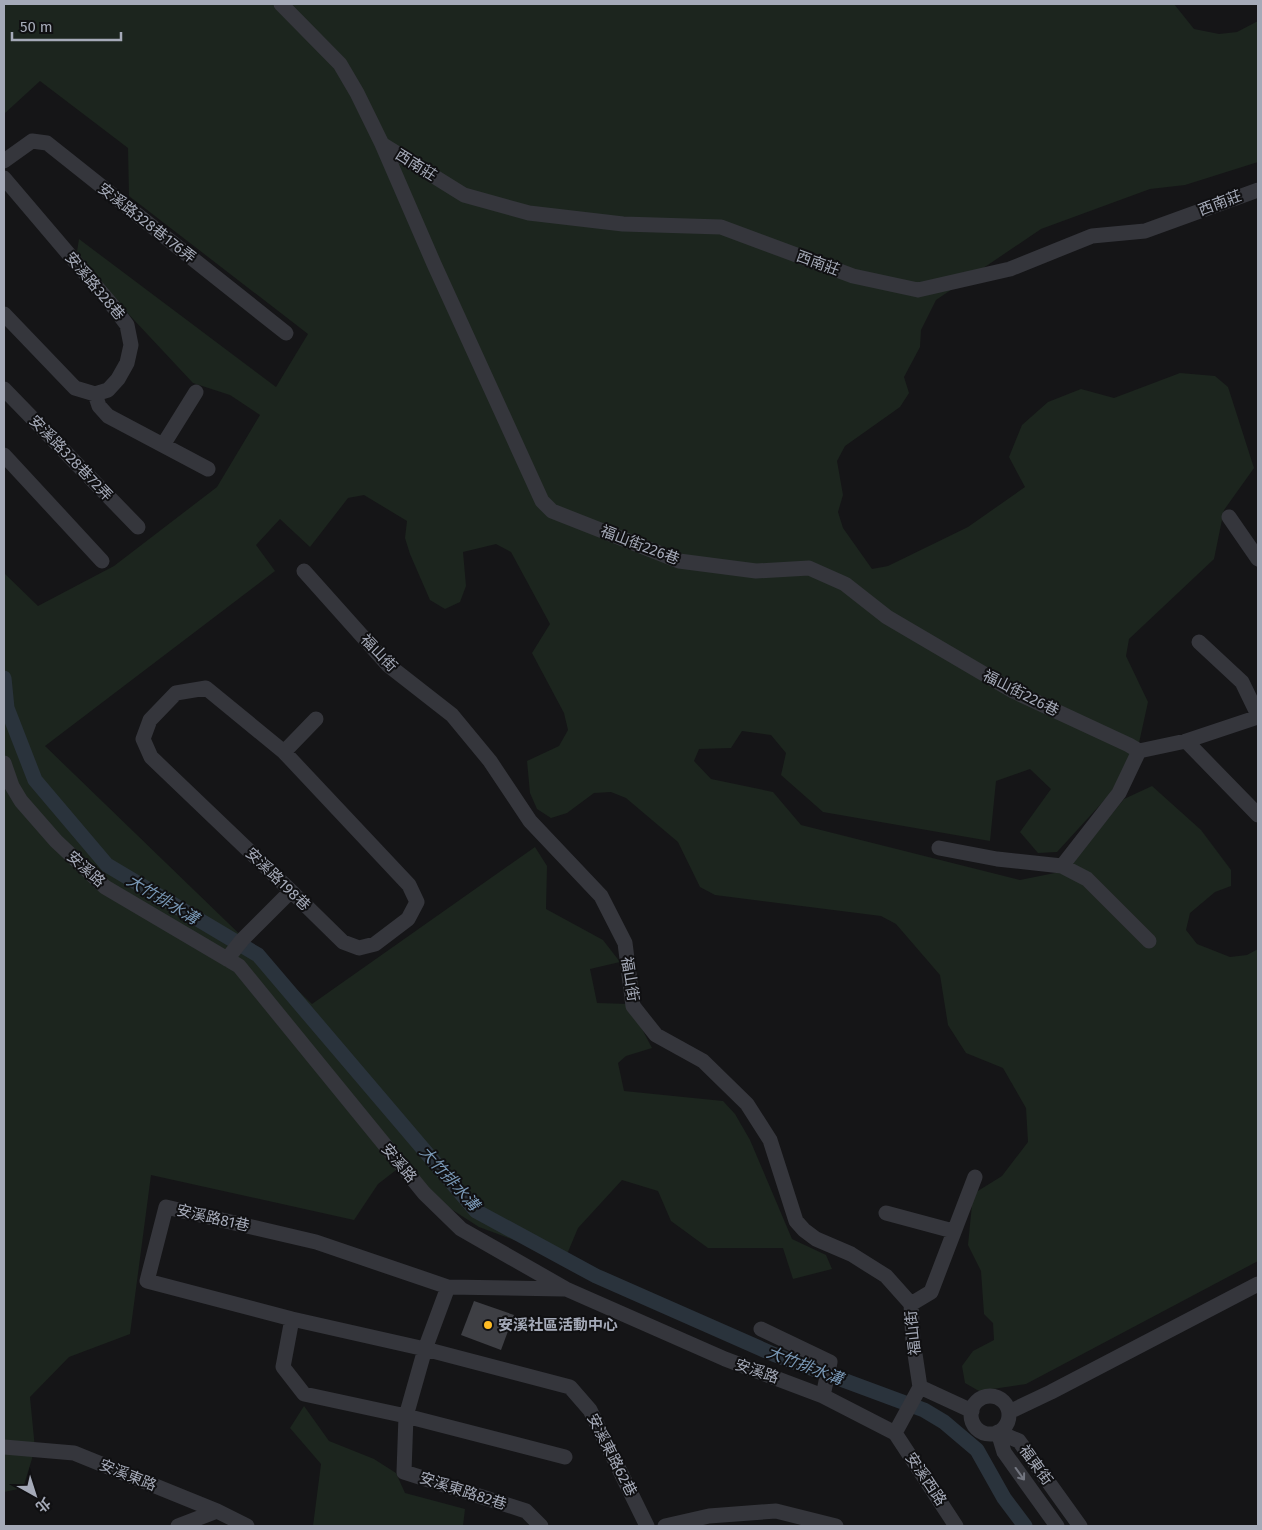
<svg xmlns="http://www.w3.org/2000/svg" width="1262" height="1530" font-family="'Fira Sans','Noto Sans TC',sans-serif">
	<style>
		.green { fill: #1c251e }
		.lines { fill: none; stroke-linecap: round; stroke-linejoin: round }
		.canal { stroke: #2a333c; stroke-width: 15 }
		.building { fill: #3e3f44 }
		.minor { stroke: #35363c; stroke-width: 15 }
		.oneway { stroke: #737680 }
		.poi-dot { fill: #ffbc24; stroke: #101012; stroke-width: 2 }
		.labels { text-anchor: middle; stroke-width: 4; stroke-linejoin: round; paint-order: stroke }
		.street-label { font-size: 15px; fill: #a5aab8; stroke: #101012 }
		.poi-label { font-size: 15px; font-weight: bold; fill: #a5aab8; stroke: #101012; text-anchor: start }
		.water-label { font-size: 16px; font-style: italic; fill: #7998b6; stroke: #101012 }
	</style>
	<rect width="100%" height="100%" fill="#151517"/>
	<path class="green" d="M4 4H1174L1194 29 1219 34 1237 32 1258 21V162L1185 185 1150 189 1041 229 936 300 921 330 920 347 904 377 909 393 900 407 845 446 837 461 843 495 838 512 843 528 872 569 888 566 968 527 1025 487 1009 457 1022 425 1048 402 1081 389 1114 398 1180 373 1215 376 1228 387 1254 468 1224 510 1214 559 1129 639 1126 656 1148 702 1137 752 1121 782 1057 852 1038 853 1020 832 1051 789 1030 769 996 781 990 841 823 812 781 775 786 753 771 735 742 731 731 748 699 749 694 761 711 779 773 792 801 825 1020 880 1065 871 1124 799 1152 786 1201 830 1231 870V886L1215 892 1190 913 1186 930 1197 944 1230 957 1247 955 1258 949V1261L1026 1384 979 1391 965 1383 962 1366 973 1351 994 1340 993 1323 984 1314 981 1271 968 1245 973 1194 1002 1176 1028 1142 1026 1108 1003 1068 966 1053 948 1025 940 975 896 924 881 916 715 895 700 887 678 842 626 798 611 792 594 793 567 813 551 818 537 809 530 793 527 761 559 746 568 730 564 713 532 653 550 624 511 552 496 544 463 552 466 586 460 602 445 609 430 600 410 554 405 538 407 521 364 495 348 498 310 547 280 519 256 545 275 571 45 746 312 1004 535 847 547 866 546 909 603 940 620 962 590 969 597 1003 629 1004 652 1048 626 1056 618 1063 624 1091 723 1101 735 1114 750 1140 792 1239 826 1255 832 1269 793 1279 783 1248H708L671 1221 658 1191 622 1180 578 1228 565 1259 479 1227 437 1200 400 1167 378 1184 354 1220 151 1175 130 1334 69 1357 30 1397 35 1449 23 1488 4 1492V573L38 606 114 566 217 487 260 415 230 395 193 383 76 258 79 239 276 387 308 334 129 196 128 148 40 81 4 114Z
		M304 1406 329 1441 374 1459 396 1473 405 1493 465 1509 463 1526H313L321 1464 290 1428Z"/>
	<g class="lines">
		<path class="canal" d="M4 678 7 708 35 780 107 865 258 955 476 1211 596 1276 773 1354 924 1410 944 1422 977 1450 1004 1498 1025 1526"/>
	</g>
	<path class="building" d="M474 1301 514 1315 501 1350 461 1335Z"/>
	<g class="lines">
		<path class="minor" d="M281 4 340 64 357 93 382 144 434 264 542 501 552 511 679 561 756 571 809 568 845 584 887 617 1013 691 1129 745 1139 751 1186 741 1258 717
			M382 144 464 195 529 213 623 224 721 227 853 276 918 290 1010 269 1092 236 1145 231 1258 190
			M4 161 32 141 47 143 286 333
			M4 178 112 305 127 325 131 345 127 363 118 379 108 390 95 394 75 388 4 314
			M4 389 138 527
			M95 394 99 406 108 416 208 469
			M163 445 196 392
			M4 455 102 561
			M1229 517 1258 559
			M304 571 388 665 452 715 490 761 530 821 601 896 625 943 633 1006 656 1035 703 1061 747 1104 770 1140 796 1221 804 1230 816 1239 851 1254 886 1276 911 1304 913 1341 920 1387
			M1199 642 1242 682 1258 715
			M1186 741 1258 815
			M284 752 409 885 417 902 408 919 375 944 359 948 343 942 291 891 151 757 143 739 150 720 176 693 206 688 284 752 316 719
			M4 763 12 786 21 801 56 841 105 887 239 966 424 1193 461 1229 566 1289 725 1359 823 1396 895 1433 956 1526
			M939 848 997 859 1062 866 1119 793 1139 751
			M1062 866 1087 879 1149 941
			M227 959 242 940 291 891
			M886 1213 953 1231
			M448 1287 425 1349 292 1319 147 1281 166 1207 316 1242 448 1287 564 1289
			M911 1304 931 1292 975 1177
			M292 1319 283 1367 304 1394 406 1416 404 1472 526 1511 541 1526
			M761 1329 830 1362 823 1396
			M920 1387 972 1411
			M971 1415a19 19 0 1 1 38 0a19 19 0 1 1-38 0Z
			M1009 1412 1051 1392 1258 1284
			M998 1432 1019 1441 1080 1526
			M998 1432 1004 1452 1057 1526
			M895 1433 920 1387
			M4 1447 74 1453 217 1511 247 1526
			M565 1457 406 1416 425 1349 570 1387 590 1410 647 1526
			M178 1526 217 1511
			M665 1526 709 1516 776 1511 836 1526"/>
	</g>
	<defs><path id="oneway-shaft" d="M-6 0H5M1.5-3L5.5 0L1.5 3" fill="none" stroke-width="1.6" stroke-linecap="round" stroke-linejoin="round" transform="scale(1.25)"/></defs>
	<use class="oneway" href="#oneway-shaft" transform="translate(1020 1474) rotate(54)"/>
	<circle class="poi-dot" cx="488" cy="1325" r="5"/>
	<g class="labels">
		<g class="street-label">
			<text transform="translate(416 165) rotate(32)" y="5">西南莊</text>
			<text transform="translate(1220 203) rotate(-21)" y="5">西南莊</text>
			<text transform="translate(147 223) rotate(38)" y="5">安溪路328巷176弄</text>
			<text transform="translate(818 263) rotate(20)" y="5">西南莊</text>
			<text transform="translate(95 286) rotate(50)" y="5">安溪路328巷</text>
			<text transform="translate(71 458) rotate(46)" y="5">安溪路328巷72弄</text>
			<text transform="translate(640 545) rotate(21)" y="5">福山街226巷</text>
			<text transform="translate(379 653) rotate(46)" y="5">福山街</text>
			<text transform="translate(1021 693) rotate(27)" y="5">福山街226巷</text>
			<text transform="translate(86 869) rotate(42)" y="5">安溪路</text>
			<text transform="translate(278 879) rotate(44)" y="5">安溪路198巷</text>
			<text transform="translate(630 979) rotate(81)" y="5">福山街</text>
			<text transform="translate(399 1163) rotate(50)" y="5">安溪路</text>
			<text transform="translate(213 1218) rotate(13)" y="5">安溪路81巷</text>
			<text transform="translate(913 1333) rotate(-96)" y="5">福山街</text>
			<text transform="translate(757 1371) rotate(19)" y="5">安溪路</text>
			<text transform="translate(612 1455) rotate(63)" y="5">安溪東路62巷</text>
			<text transform="translate(1036 1465) rotate(54)" y="5">福東街</text>
			<text transform="translate(128 1475) rotate(22)" y="5">安溪東路</text>
			<text transform="translate(926 1479) rotate(56)" y="5">安溪西路</text>
			<text transform="translate(463 1491) rotate(18)" y="5">安溪東路82巷</text>
		</g>
		<g class="poi-label">
			<text x="498" y="1330">安溪社區活動中心</text>
		</g>
		<g class="water-label">
			<text transform="translate(163 899) rotate(31)" y="6">大竹排水溝</text>
			<text transform="translate(450 1178) rotate(48)" y="6">大竹排水溝</text>
			<text transform="translate(805 1365) rotate(21)" y="6">大竹排水溝</text>
		</g>
	</g>
	<rect width="1262" height="1530" fill="none" stroke="#a5aab8" stroke-width="10"/>
	<g transform="translate(35 1495) rotate(141)" stroke="#101012" stroke-width="4" paint-order="stroke">
	<path d="M0-4L9 19L0 12L-9 19Z" fill="#a5aab8"/>
	<text y="-8" font-size="14" font-weight="bold" text-anchor="middle" fill="#a5aab8">北</text>
	</g>
	<path d="M12 32v8h109v-8" fill="none" stroke="#a5aab8" stroke-width="2.5"/>
	<text x="20" y="32" font-size="15" fill="#a5aab8" stroke="#101012" stroke-width="4" paint-order="stroke">50 m</text>
</svg>
